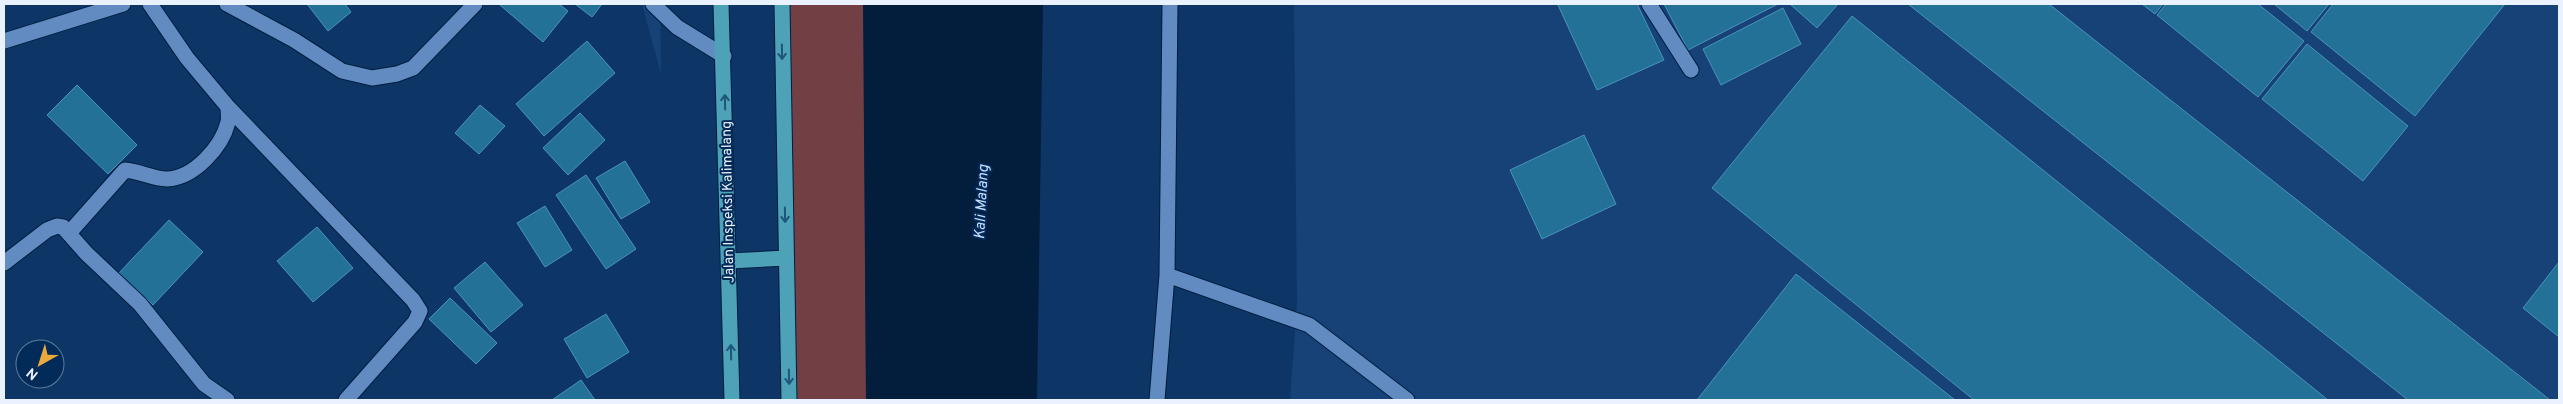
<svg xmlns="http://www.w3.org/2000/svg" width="2563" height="404" font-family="Overpass,sans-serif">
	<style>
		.built { fill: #164277 }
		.green { fill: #724044 }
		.water { fill: #031d3d }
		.building { fill: #247197; stroke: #4a93bb }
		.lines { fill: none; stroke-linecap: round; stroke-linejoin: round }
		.minor-casing { stroke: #011d40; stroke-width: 17 }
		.major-casing { stroke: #011d40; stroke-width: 17 }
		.minor { stroke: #618bc1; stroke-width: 15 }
		.major { stroke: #4ea2b7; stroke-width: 15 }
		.oneway { stroke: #1d557b }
		.labels { text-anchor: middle; stroke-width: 4; stroke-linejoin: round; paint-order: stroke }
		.street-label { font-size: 14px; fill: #e9f2fe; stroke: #022b5a }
		.water-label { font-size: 15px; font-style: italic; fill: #cae0fe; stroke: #022b5a }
	</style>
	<rect width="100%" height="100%" fill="#0d3666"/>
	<path class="built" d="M642 4H660L661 74Z
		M1294 4H2559V400H1290L1297 303Z"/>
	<path class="green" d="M782 4H864L866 400H789Z"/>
	<path class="water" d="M863 4H1043L1037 400H866Z"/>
	<path class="building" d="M307 4H345L351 12 328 31Z
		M501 4H559L568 11 543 42 500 5Z
		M575 4H602L592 17Z
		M1561 4H1637L1664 60 1597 90 1558 5Z
		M1664 4H1778L1688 50Z
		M1790 4H1838L1817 28Z
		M1908 4H2049L2550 400H2408Z
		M2142 4H2163L2155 14Z
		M2166 4H2258L2304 41 2258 97 2157 15Z
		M2274 4H2329L2307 31Z
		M2333 4H2505L2415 116 2311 32Z
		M1783 8 1801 44 1721 85 1703 49Z
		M1852 16 2328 400H1974L1712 188Z
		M587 41 615 73 544 136 516 104Z
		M2307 44 2408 126 2363 181 2262 99Z
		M77 85 137 145 108 174 47 115Z
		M480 105 505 126 479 154 455 133Z
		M580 113 605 140 568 175 543 148Z
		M1584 135 1616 204 1542 239 1510 170Z
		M625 161 650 202 621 219 596 178Z
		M586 175 636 249 606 269 556 195Z
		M545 206 572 250 545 267 517 223Z
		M169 220 203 252 153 305 119 273Z
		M317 227 353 268 313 302 277 261Z
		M485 262 523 305 491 332 454 288Z
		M2559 262V337L2523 308Z
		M1796 274 1955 400H1697Z
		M450 298 497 343 476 364 429 319Z
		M606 314 629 352 587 378 564 339Z
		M581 380 595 400H552Z"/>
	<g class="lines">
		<g class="minor-casing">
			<path id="minor" d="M150 4 187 58 228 107 413 300 420 311 415 322 346 400
				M227 4 294 40 342 71 372 78 397 74 413 68 475 4
				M653 4 677 27 724 56
				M1649 4 1691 70
				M4 41 123 4
				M70 232 125 170C139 171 153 179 167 179 194 178 222 147 228 122 229 118 228 112 228 107
				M4 263 47 230 57 226 63 227 86 253 140 304 204 384 227 400
				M1167 275 1309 325 1407 400
				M1157 400 1167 275 1170 4"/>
		</g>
		<g class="major-casing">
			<path id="major" d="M721 4 732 400
				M782 4 789 400
				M729 261 786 258"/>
		</g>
		<use href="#minor" class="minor"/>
		<use href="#major" class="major"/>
	</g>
	<defs><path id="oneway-shaft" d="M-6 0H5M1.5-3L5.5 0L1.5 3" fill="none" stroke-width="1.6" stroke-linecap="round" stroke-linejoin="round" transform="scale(1.25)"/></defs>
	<g class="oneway">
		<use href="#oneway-shaft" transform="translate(782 52) rotate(89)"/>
		<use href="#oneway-shaft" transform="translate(725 102) rotate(-91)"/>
		<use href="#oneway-shaft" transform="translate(785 215) rotate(89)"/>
		<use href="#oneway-shaft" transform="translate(731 352) rotate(-91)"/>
		<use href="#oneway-shaft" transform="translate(789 377) rotate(89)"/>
	</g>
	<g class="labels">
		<g class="street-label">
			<text transform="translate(727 202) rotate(-91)" y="5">Jalan Inspeksi Kalimalang</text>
		</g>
		<g class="water-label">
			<text transform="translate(981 202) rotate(-87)" y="5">Kali Malang</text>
		</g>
	</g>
	<rect width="2563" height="404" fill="none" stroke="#e9f2fe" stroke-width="10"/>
	<g transform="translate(40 364) rotate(219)"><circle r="24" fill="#022b5a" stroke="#5e7b9c"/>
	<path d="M0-4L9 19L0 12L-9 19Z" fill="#eca93b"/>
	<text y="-8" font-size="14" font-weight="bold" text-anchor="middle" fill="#e9f2fe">N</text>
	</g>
</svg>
